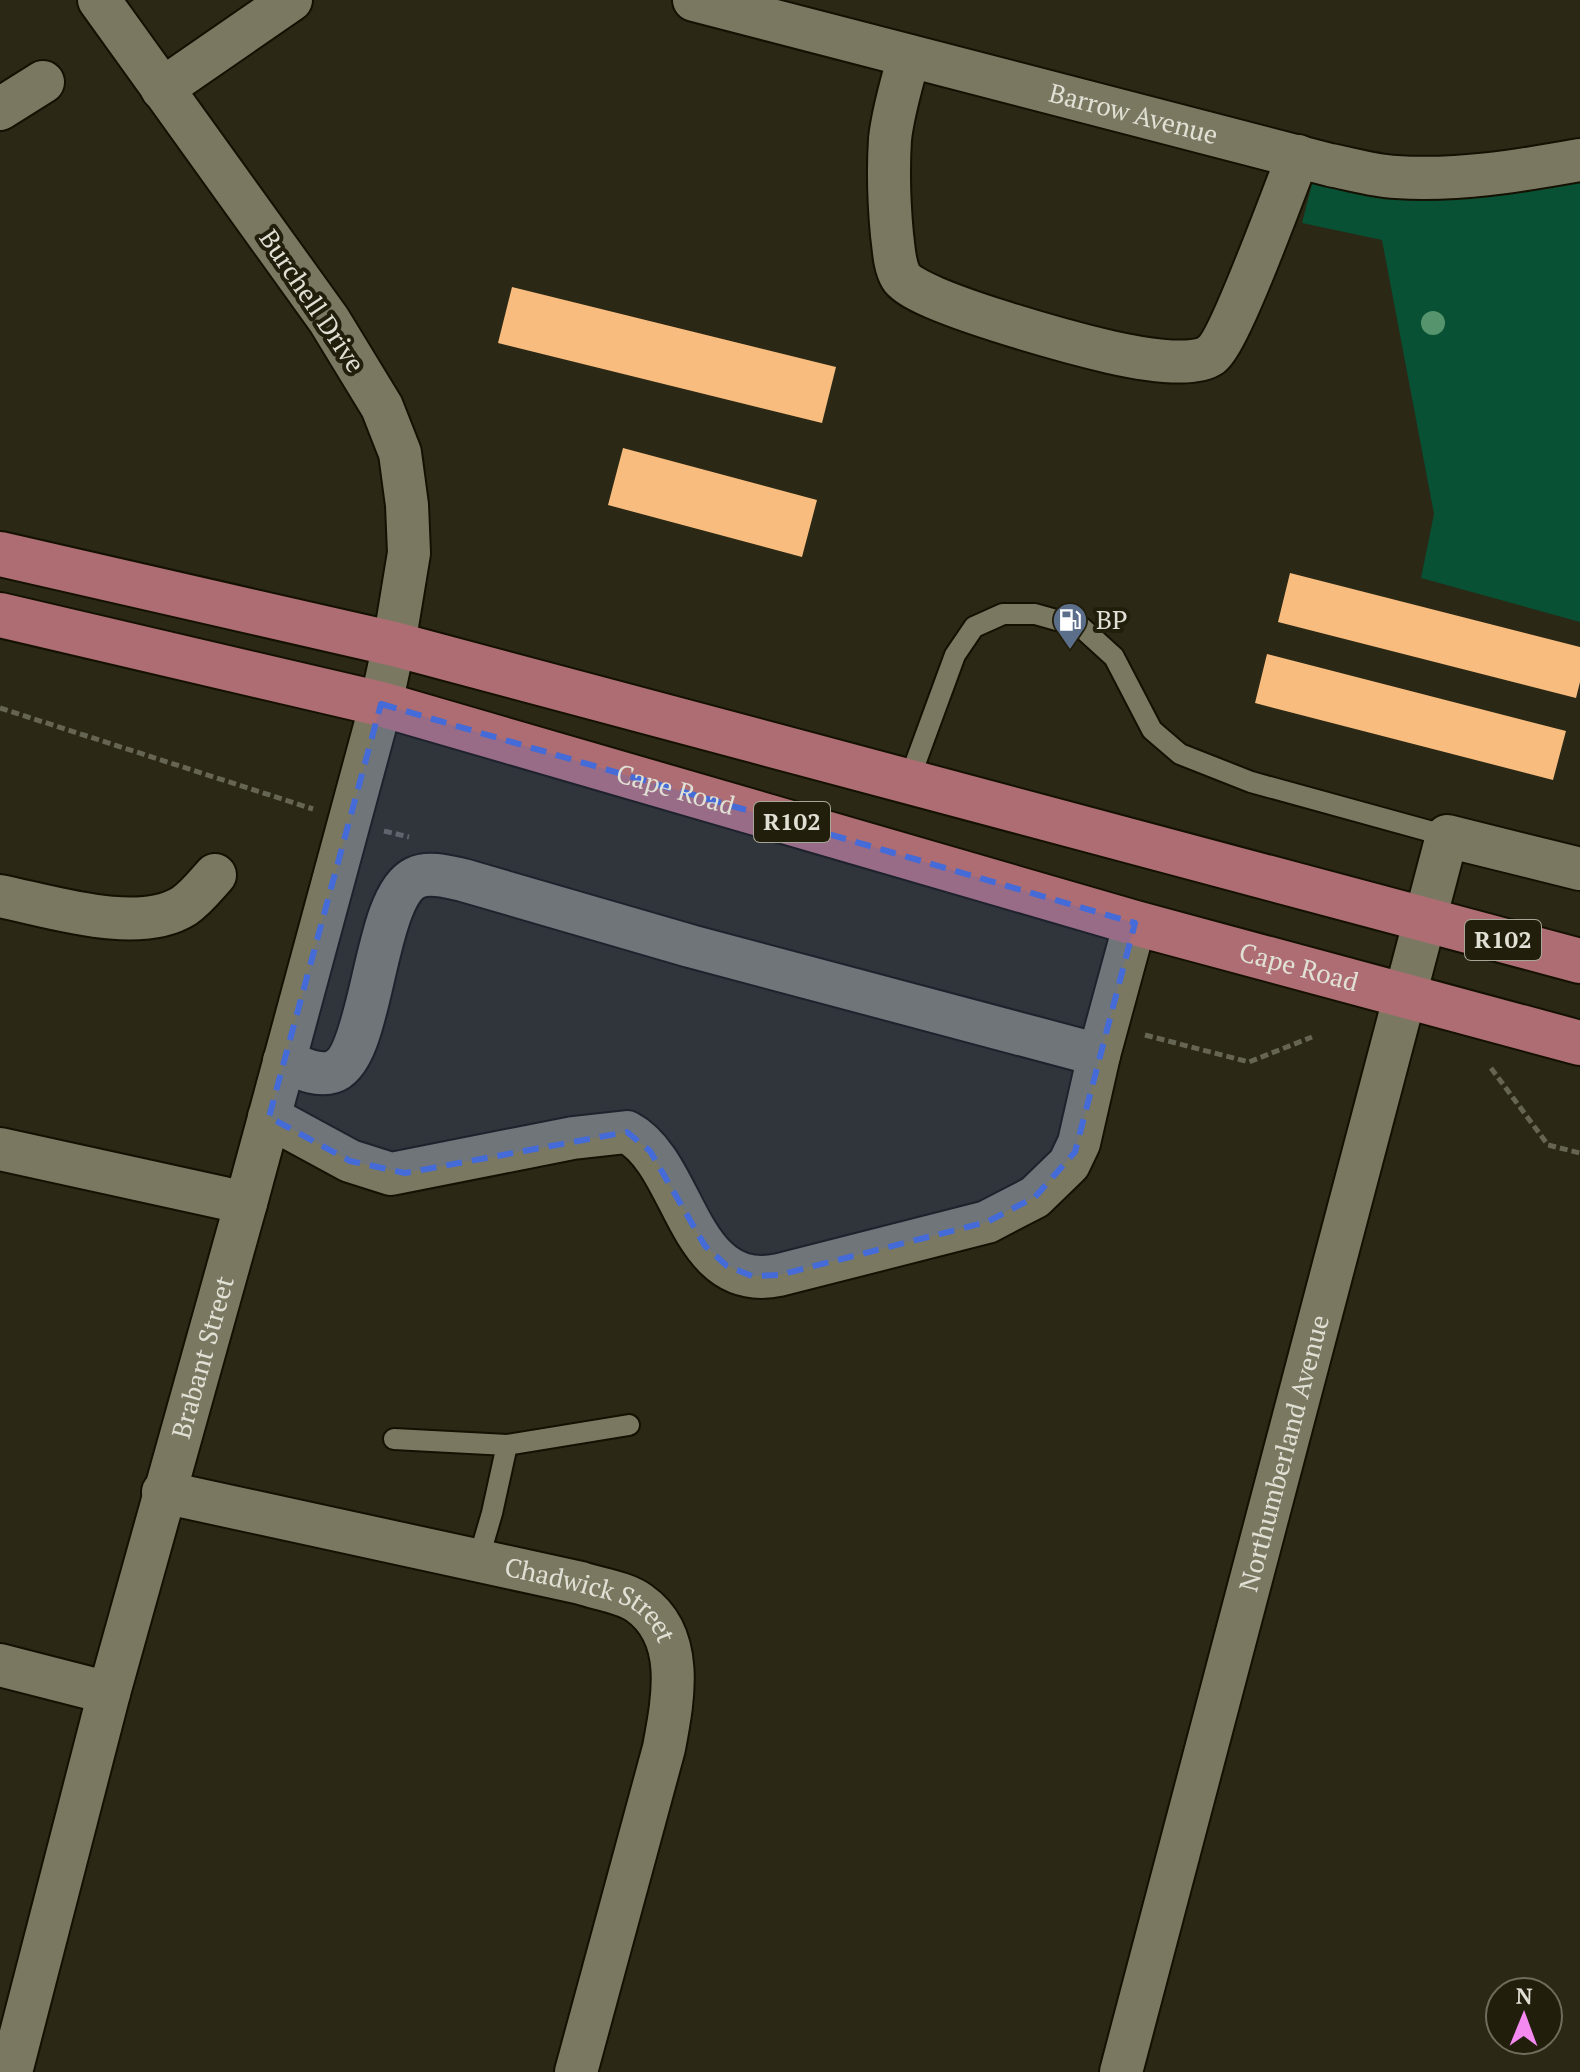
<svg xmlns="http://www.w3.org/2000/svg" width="1580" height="2072" font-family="'PT Serif',serif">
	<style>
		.green { fill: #085135 }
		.building { fill: #f8bc7f }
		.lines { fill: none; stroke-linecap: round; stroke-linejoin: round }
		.service-casing { stroke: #141102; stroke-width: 24 }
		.minor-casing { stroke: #141102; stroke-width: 46 }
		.primary-casing { stroke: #141102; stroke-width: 48 }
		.path { stroke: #666453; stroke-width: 5; stroke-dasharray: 8 4; stroke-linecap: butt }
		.service { stroke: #7b7862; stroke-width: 20 }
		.minor { stroke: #7b7862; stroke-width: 42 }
		.primary { stroke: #ad6d73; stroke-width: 44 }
		.tree { fill: #55946c }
		.marked { fill: #446bd7; fill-opacity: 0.2; stroke: #446bd7; stroke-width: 6; stroke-dasharray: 16 10; stroke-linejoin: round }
		.labels { text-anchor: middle; stroke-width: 8; stroke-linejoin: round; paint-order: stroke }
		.shield { fill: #221e0c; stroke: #a8a698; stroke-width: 2 }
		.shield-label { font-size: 24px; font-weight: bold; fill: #e1e0d4 }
		.street-label { font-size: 26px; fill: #e1e0d4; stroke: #221e0c }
		.poi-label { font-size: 26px; fill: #e1e0d4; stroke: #221e0c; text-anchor: start }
	</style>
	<rect width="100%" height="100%" fill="#2b2815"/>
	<path class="green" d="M1580 174V622L1421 578 1434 514 1382 240 1302 223 1313 180Z"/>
	<path class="building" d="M512 287 836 367 822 423 498 343Z
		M623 448 817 500 802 557 608 505Z
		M1290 573 1580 647V682L1576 698 1278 622Z
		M1267 654 1566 731 1553 780 1255 703Z"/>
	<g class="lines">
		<g class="service-casing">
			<path id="service" d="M908 783 955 655 974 627 1003 614H1035L1081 627 1114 657 1152 730 1180 754 1251 782 1447 836
				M394 1439 507 1445 629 1425
				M478 1561 492 1513 507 1445"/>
		</g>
		<g class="minor-casing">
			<g id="minor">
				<path id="s1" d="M694 0 1330 165C1351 169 1374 176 1396 177 1458 181 1519 171 1580 160"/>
				<path d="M909 56C902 83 893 111 890 139 888 171 889 203 892 235 894 249 894 265 901 277 914 301 1076 344 1110 352 1132 357 1192 369 1211 355 1230 341 1285 189 1298 156"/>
				<path d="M162 89 291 0"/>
				<path d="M0 109 43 82"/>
				<path d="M0 896C50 906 138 935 184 906 196 898 206 885 215 875"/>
				<path d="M284 1061C299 1067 316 1077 332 1072 374 1060 372 899 415 878 429 871 449 877 463 880L690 946 1099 1055"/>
				<path d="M269 1117 350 1161 391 1174 573 1138 627 1132C687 1164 686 1294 779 1275L987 1222 1035 1197 1069 1164 1079 1143 1099 1055 1135 923"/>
				<path d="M0 1149 246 1203"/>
				<path id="s2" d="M163 1492 581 1583C598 1589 624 1592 639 1603 686 1636 673 1700 664 1748L576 2072"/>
				<path d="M0 1665 109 1693"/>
				<path id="s3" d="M11 2072 109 1693 246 1203 381 704 394 644 409 553 407 505 400 453 382 407 329 320 99 0"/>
				<path id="s4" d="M1121 2072 1447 836 1580 869"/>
			</g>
		</g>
		<g class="primary-casing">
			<g id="primary">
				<path d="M0 554 394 644 1580 961"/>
				<path id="s5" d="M0 615 381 704 1135 923 1580 1043"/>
			</g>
		</g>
		<path class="path" d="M0 708 313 809
			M384 831 409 837
			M1145 1035 1249 1062 1312 1037
			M1491 1068 1548 1145 1580 1153"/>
		<use href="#service" class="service"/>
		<use href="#minor" class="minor"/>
		<use href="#primary" class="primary"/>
	</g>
	<circle class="tree" cx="1433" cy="323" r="12"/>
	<path class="marked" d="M381 704 1135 923 1075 1152 1035 1197 987 1222 779 1275 752 1276 727 1266 705 1246 650 1151 627 1132 405 1173 350 1161 269 1117Z"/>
	<defs>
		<g id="fuel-pin" transform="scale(1.8)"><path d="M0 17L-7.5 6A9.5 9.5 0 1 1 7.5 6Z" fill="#5c6f8a" stroke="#221e0c"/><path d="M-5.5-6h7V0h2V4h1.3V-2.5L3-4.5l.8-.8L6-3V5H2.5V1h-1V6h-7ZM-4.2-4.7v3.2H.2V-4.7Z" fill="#fff"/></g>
	</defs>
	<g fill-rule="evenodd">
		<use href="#fuel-pin" x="1070" y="620"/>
	</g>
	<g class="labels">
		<g class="shield">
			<rect x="754" y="802" width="76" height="40" rx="6"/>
			<rect x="1465" y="920" width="76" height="40" rx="6"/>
		</g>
		<g class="shield-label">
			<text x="792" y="830">R102</text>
			<text x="1503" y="948">R102</text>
		</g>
		<g class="street-label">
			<text dy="9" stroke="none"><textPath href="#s1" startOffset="454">Barrow Avenue</textPath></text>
			<text transform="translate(312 301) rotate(56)" y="9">Burchell Drive</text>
			<text dy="9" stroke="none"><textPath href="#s5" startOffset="698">Cape Road</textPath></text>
			<text dy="9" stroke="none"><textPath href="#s5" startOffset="1346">Cape Road</textPath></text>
			<text dy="9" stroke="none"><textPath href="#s3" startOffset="740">Brabant Street</textPath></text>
			<text dy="9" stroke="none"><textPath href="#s4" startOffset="640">Northumberland Avenue</textPath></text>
			<text dy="9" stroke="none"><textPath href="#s2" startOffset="444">Chadwick Street</textPath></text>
		</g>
		<g class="poi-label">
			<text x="1096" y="629">BP</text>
		</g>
	</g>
	<g transform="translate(1524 2016) rotate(1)"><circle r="38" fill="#221e0c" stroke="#6e6c5c" stroke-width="2"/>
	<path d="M0-6L14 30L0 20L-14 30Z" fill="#f489f0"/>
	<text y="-12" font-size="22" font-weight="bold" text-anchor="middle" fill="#e1e0d4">N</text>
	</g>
</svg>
